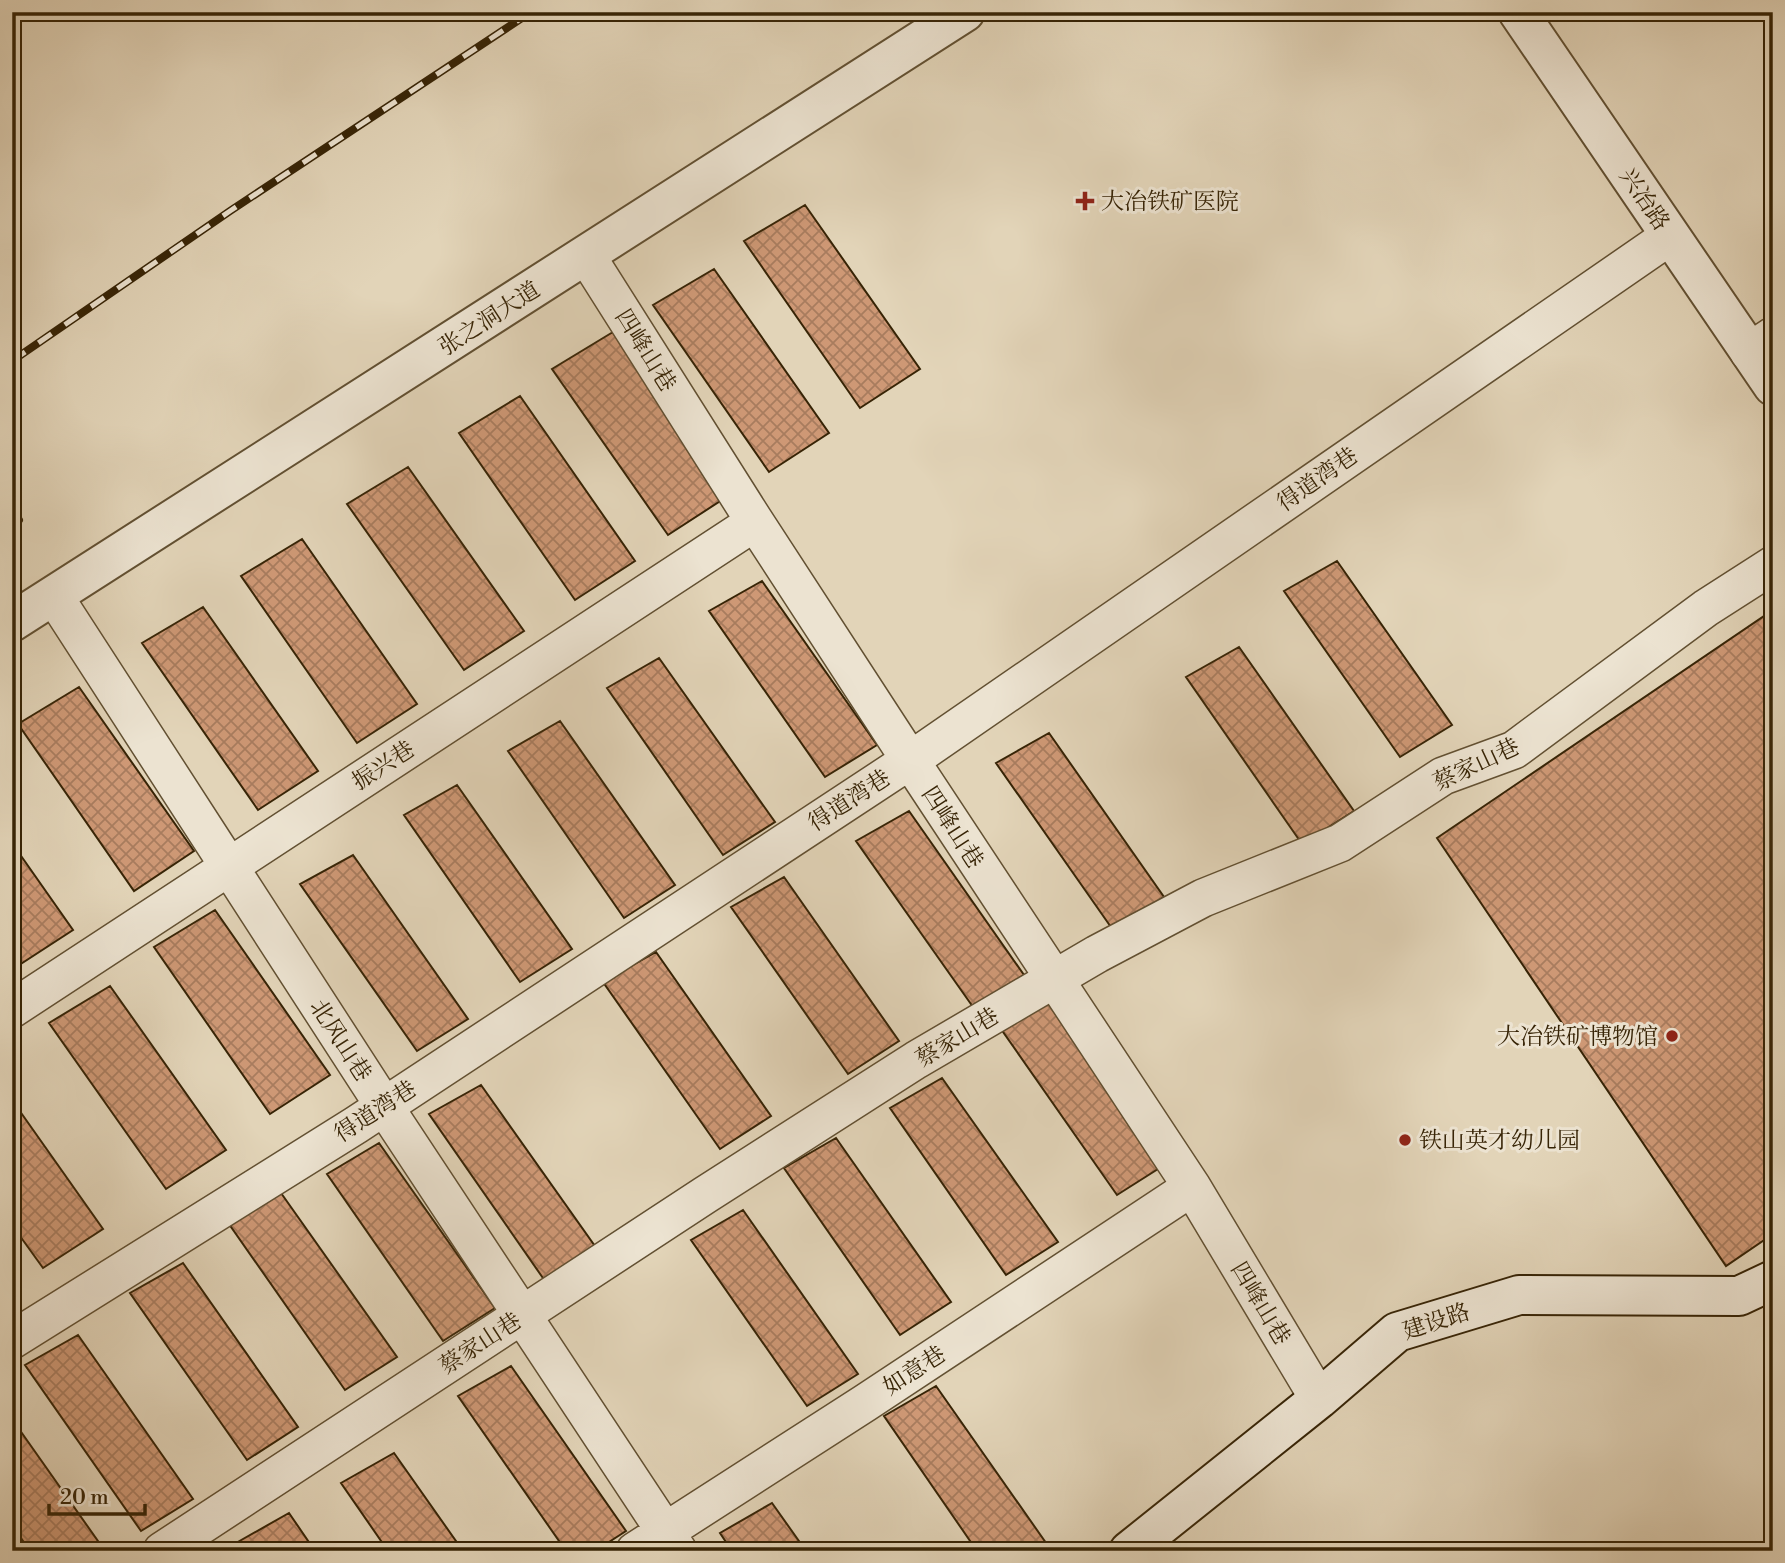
<svg xmlns="http://www.w3.org/2000/svg" width="1785" height="1563" font-family="'Libre Bodoni','Noto Serif SC',serif">
	<style>
		.building { fill: url(#building-cross-hatch); stroke: #372406; stroke-width: 2 }
		.lines { fill: none; stroke-linecap: round; stroke-linejoin: round }
		.minor-casing { stroke: #625032; stroke-width: 40 }
		.tertiary-casing { stroke: #625032; stroke-width: 42 }
		.secondary-casing { stroke: #372406; stroke-width: 42 }
		.minor { stroke: #ece3d1; stroke-width: 37 }
		.tertiary { stroke: #ece3d1; stroke-width: 38 }
		.secondary { stroke: #ece3d1; stroke-width: 38 }
		.rail-casing { stroke: #372406; stroke-width: 8 }
		.rail { stroke: #ece3d1; stroke-width: 5; stroke-dasharray: 16; stroke-linecap: butt }
		.poi-dot { fill: #8f2418; stroke: #ece3d1; stroke-width: 2.5 }
		.labels { text-anchor: middle; stroke-width: 6; stroke-linejoin: round; paint-order: stroke }
		.street-label { font-size: 23px; fill: #372406; stroke: #ece3d1 }
		.poi-label { font-size: 23px; fill: #372406; stroke: #ece3d1; text-anchor: start }
	</style>
	<defs>
		<pattern id="building-cross-hatch" width="8" height="8" patternUnits="userSpaceOnUse" patternTransform="scale(1.75)"><rect width="8" height="8" fill="#ce9875"/><path d="M0 0l8 8M0 8l8-8" fill="none" stroke="#a87c5e"/></pattern>
	</defs>
	<rect width="100%" height="100%" fill="#e2d4b8"/>
	<filter id="stains"><feTurbulence type="fractalNoise" baseFrequency=".00286" numOctaves="4"/><feColorMatrix values="0 0 0 0 .2 0 0 0 0 .09 0 0 0 0 .02 0 0 0 .5 -.17"/></filter>
	<radialGradient id="worn" r=".72"><stop offset=".6" stop-color="#630" stop-opacity="0"/><stop offset="1" stop-color="#630" stop-opacity=".3"/></radialGradient>
	<path class="building" d="M805 205 920 369 860 408 744 241Z
		M714 269 829 433 769 472 653 305Z
		M613 332 728 496 668 535 552 369Z
		M520 396 635 561 575 600 459 433Z
		M408 467 524 631 464 670 347 504Z
		M302 539 417 704 357 743 241 576Z
		M1337 561 1452 725 1400 757 1284 591Z
		M762 581 877 745 825 777 709 611Z
		M203 607 318 771 258 810 142 643Z
		M1773 610V1234L1726 1266 1437 838Z
		M1239 647 1354 811 1302 844 1186 677Z
		M659 658 775 822 723 855 607 688Z
		M79 687 194 851 134 891 18 724Z
		M560 721 675 885 624 918 508 751Z
		M1049 733 1164 897 1113 930 996 763Z
		M457 785 572 949 520 982 404 815Z
		M909 811 1024 975 973 1007 856 841Z
		M12 843 73 930 13 969 12 968Z
		M353 855 468 1019 417 1051 300 884Z
		M784 877 899 1041 848 1074 731 907Z
		M215 910 330 1075 270 1114 154 947Z
		M656 952 771 1116 720 1149 603 982Z
		M110 986 226 1150 166 1189 49 1023Z
		M1054 999 1169 1162 1117 1195 1001 1029Z
		M942 1078 1058 1242 1006 1275 890 1108Z
		M481 1085 597 1249 545 1281 429 1114Z
		M12 1100 103 1229 43 1268 12 1225Z
		M836 1138 951 1302 900 1335 784 1168Z
		M379 1143 495 1308 443 1341 327 1174Z
		M281 1193 397 1357 345 1390 229 1224Z
		M743 1210 858 1374 807 1406 691 1240Z
		M183 1263 298 1427 247 1460 130 1293Z
		M78 1335 193 1499 141 1531 25 1365Z
		M511 1366 626 1531 595 1551H566L458 1396Z
		M936 1386 1051 1550 977 1551 884 1416Z
		M12 1419 105 1551H30L12 1525Z
		M394 1453 463 1551H388L341 1483Z
		M772 1503 806 1551H732L720 1533Z
		M289 1513 315 1551H241L236 1543Z"/>
	<g class="lines">
		<g class="minor-casing">
			<path id="minor" d="M586 255 755 522 910 760 1192 1187 1319 1399
				M1749 352 1773 336
				M54 596 384 1106 678 1551
				M12 1009 755 522
				M12 1340 356 1125 921 753 1670 236
				M162 1551 705 1195 916 1060 1097 954 1203 898 1340 843 1443 776 1514 750 1706 608 1773 565
				M635 1551 865 1403 1192 1187"/>
		</g>
		<g class="tertiary-casing">
			<path id="tertiary" d="M1518 12 1773 386
				M12 622 965 12"/>
		</g>
		<g class="secondary-casing">
			<path id="secondary" d="M1129 1551 1319 1399 1397 1332 1519 1295 1739 1296 1773 1280"/>
		</g>
		<use href="#minor" class="minor"/>
		<use href="#tertiary" class="tertiary"/>
		<use href="#secondary" class="secondary"/>
		<g class="rail-casing">
			<path id="rail" d="M12 361 230 211 531 12
				M12 524 19 520"/>
		</g>
		<use href="#rail" class="rail"/>
	</g>
	<g class="poi-dot">
		<path d="M1081.5 190.5h7v7h7v7h-7v7h-7v-7h-7v-7h7z"/>
		<circle cx="1672" cy="1036" r="7"/>
		<circle cx="1405" cy="1140" r="7"/>
	</g>
	<g class="labels">
		<g class="street-label">
			<text transform="translate(1645 199) rotate(56)" y="8">兴冶路</text>
			<text transform="translate(489 318) rotate(-33)" y="8">张之洞大道</text>
			<text transform="translate(646 350) rotate(58)" y="8">四峰山巷</text>
			<text transform="translate(1317 479) rotate(-35)" y="8">得道湾巷</text>
			<text transform="translate(1476 764) rotate(-25)" y="8">蔡家山巷</text>
			<text transform="translate(383 765) rotate(-33)" y="8">振兴巷</text>
			<text transform="translate(849 800) rotate(-33)" y="8">得道湾巷</text>
			<text transform="translate(953 827) rotate(57)" y="8">四峰山巷</text>
			<text transform="translate(957 1037) rotate(-31)" y="8">蔡家山巷</text>
			<text transform="translate(341 1040) rotate(57)" y="8">北风山巷</text>
			<text transform="translate(375 1111) rotate(-33)" y="8">得道湾巷</text>
			<text transform="translate(1261 1303) rotate(59)" y="8">四峰山巷</text>
			<text transform="translate(1436 1321) rotate(-18)" y="8">建设路</text>
			<text transform="translate(480 1343) rotate(-33)" y="8">蔡家山巷</text>
			<text transform="translate(914 1370) rotate(-33)" y="8">如意巷</text>
		</g>
		<g class="poi-label">
			<text x="1101" y="209">大冶铁矿医院</text>
			<text x="1658" y="1044" text-anchor="end">大冶铁矿博物馆</text>
			<text x="1419" y="1148">铁山英才幼儿园</text>
		</g>
	</g>
	<rect width="1785" height="1563" fill="none" stroke="#e2d4b8" stroke-width="42"/>
	<rect x="14" y="14" width="1757" height="1535" fill="none" stroke="#372406" stroke-width="3.5"/>
	<rect x="21" y="21" width="1743" height="1521" fill="none" stroke="#372406" stroke-width="2"/>
	<path d="M49 1504v10h96v-10" fill="none" stroke="#372406" stroke-width="3.5"/>
	<text x="60" y="1504" font-size="21" fill="#372406" stroke="#ece3d1" stroke-width="5" paint-order="stroke">20 m</text>
	<rect width="100%" height="100%" filter="url(#stains)"/>
	<rect width="100%" height="100%" fill="url(#worn)"/>
</svg>
